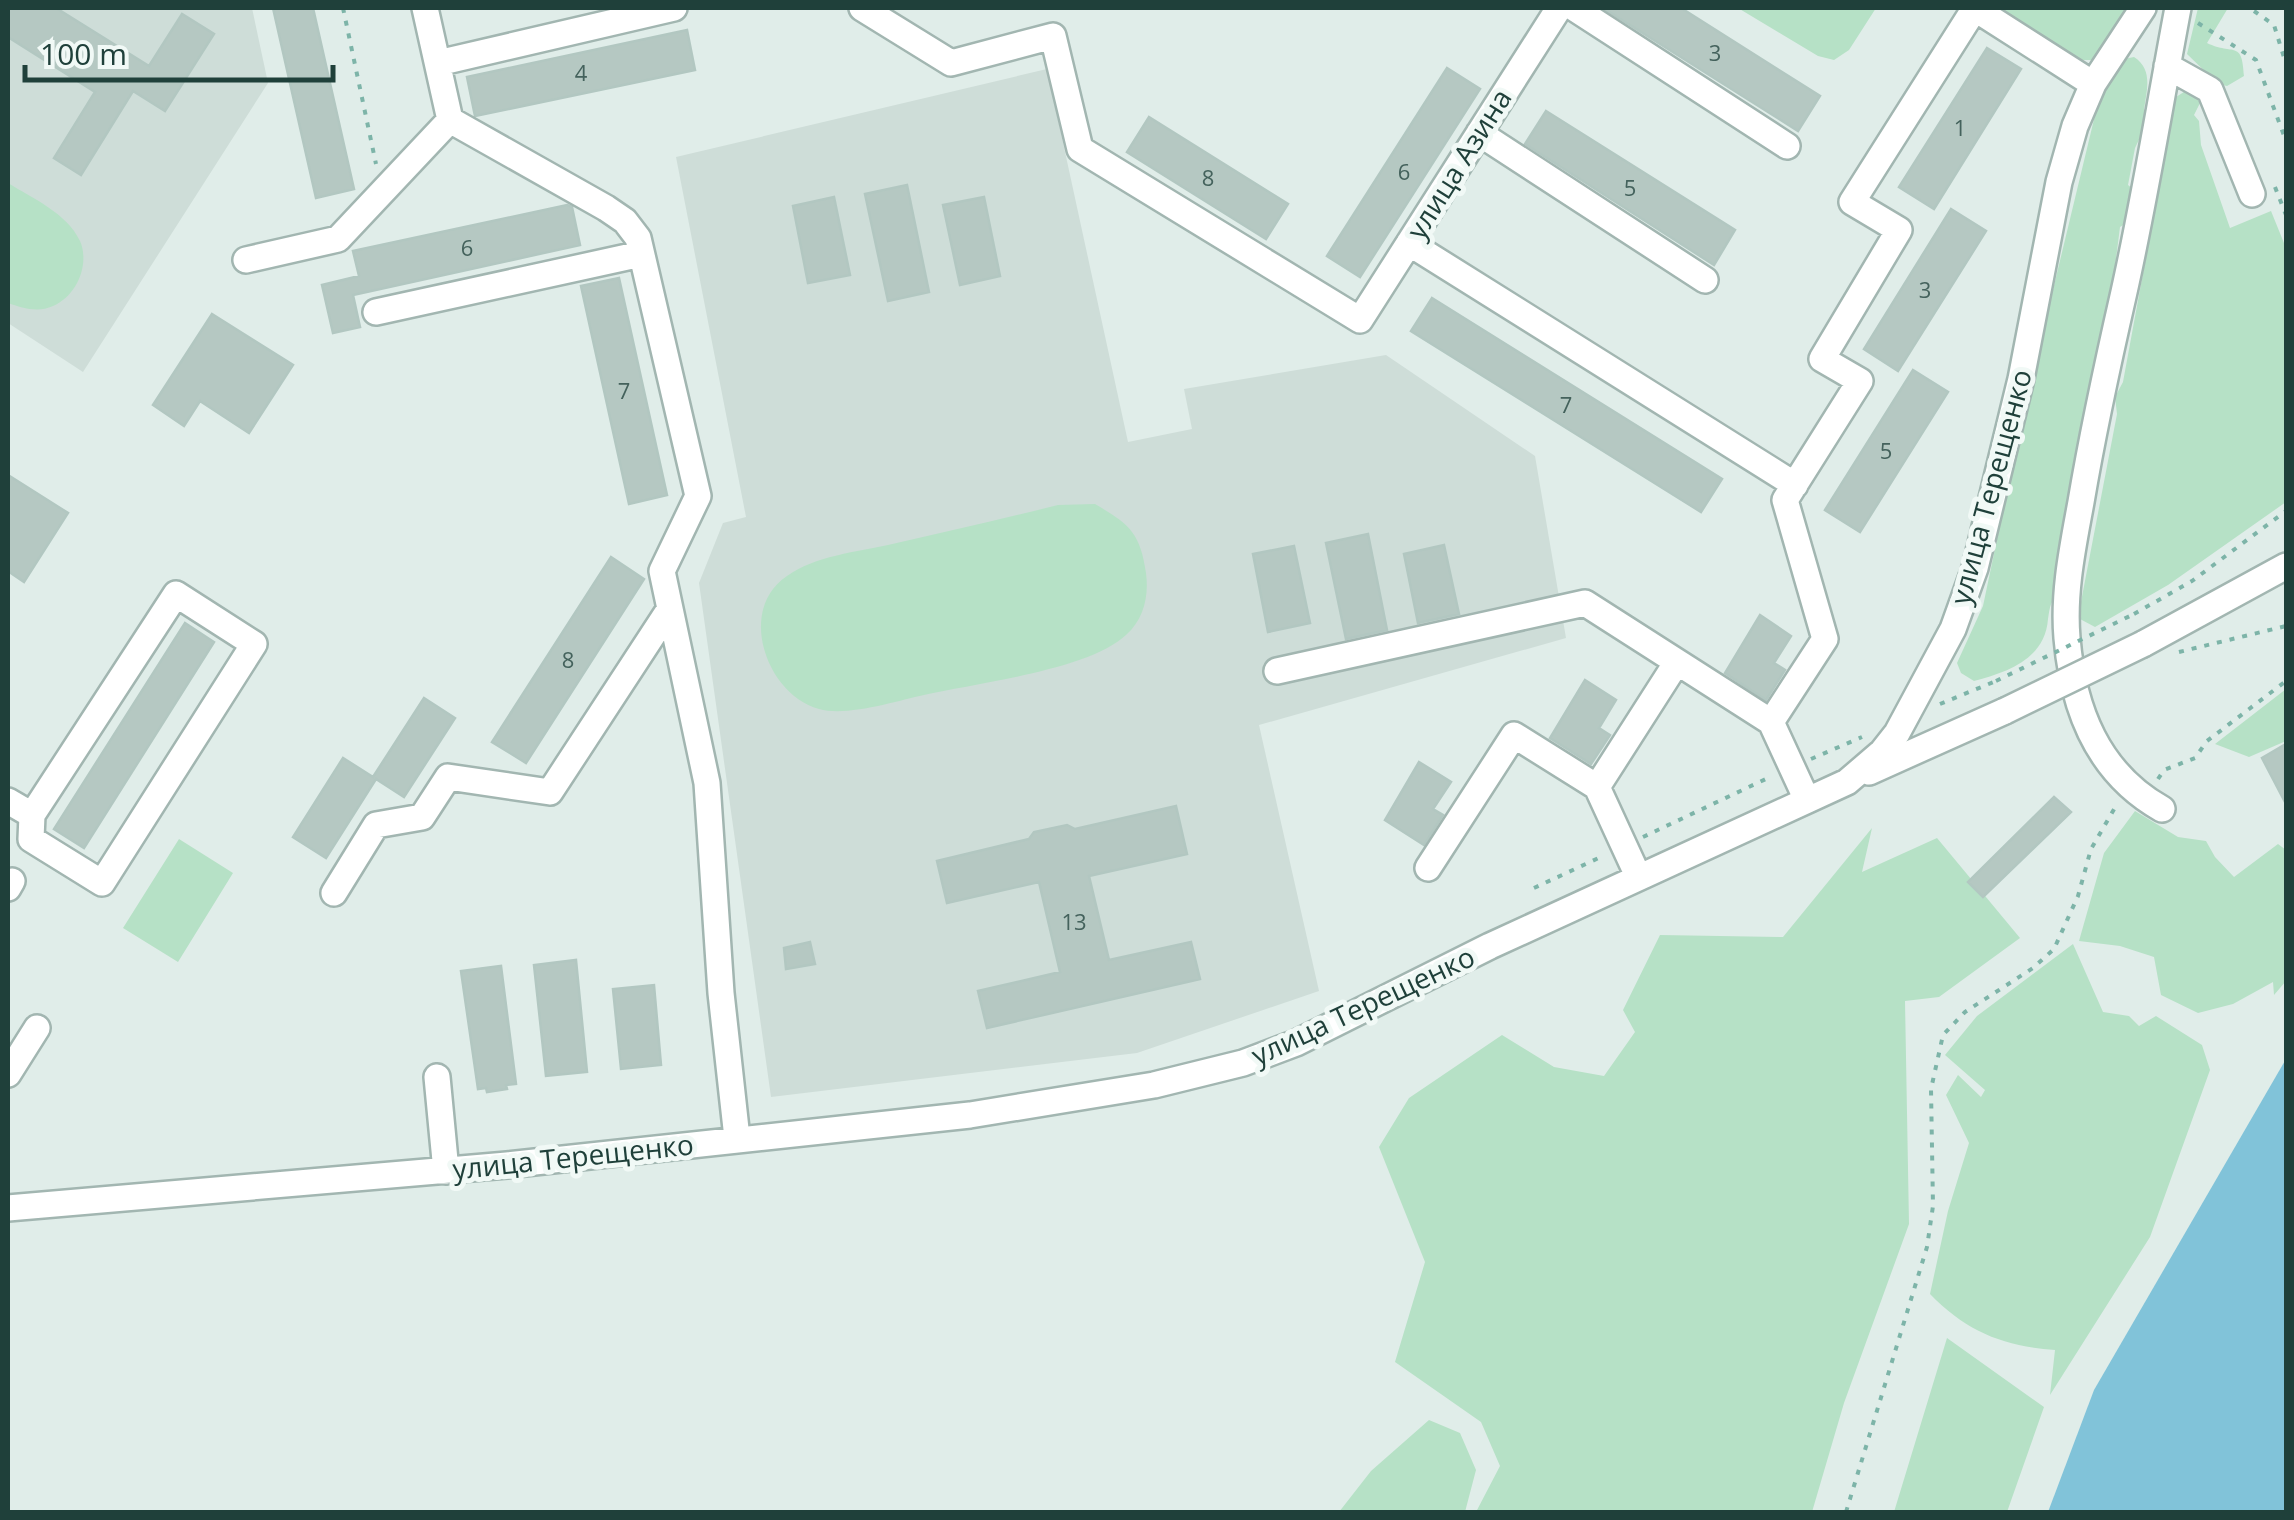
<svg xmlns="http://www.w3.org/2000/svg" width="2294" height="1520" font-family="'Open Sans',sans-serif">
	<style>
		.built { fill: #ceddd8 }
		.green { fill: #b6e1c6 }
		.water { fill: #81c3d9 }
		.building { fill: #b5c8c2; stroke: #b2c7c1; stroke-width: 2.5 }
		.lines { fill: none; stroke-linecap: round; stroke-linejoin: round }
		.minor-casing { stroke: #a2b6b1; stroke-width: 30 }
		.path { stroke: #7db4a8; stroke-width: 4; stroke-dasharray: 5 8; stroke-linecap: butt }
		.minor { stroke: #fff; stroke-width: 25 }
		.minor-bridge-casing { stroke: #a2b6b1; stroke-width: 30; stroke-linecap: butt }
		.path-bridge { stroke: #7db4a8; stroke-width: 4; stroke-dasharray: 5 8; stroke-linecap: butt }
		.minor-bridge { stroke: #fff; stroke-width: 25 }
		.labels { text-anchor: middle; stroke-width: 10; stroke-linejoin: round; paint-order: stroke }
		.number-label { font-size: 22px; fill: #44625c }
		.street-label { font-size: 28px; fill: #1f403a; stroke: #f1f9f6 }
	</style>
	<rect width="100%" height="100%" fill="#e0ede9"/>
	<path class="built" d="M8 8H252L268 83 83 372 8 323Z
		M1047 69 1128 442 1192 429 1184 389 1386 355 1535 456 1566 638 1259 725 1319 991 1137 1053 771 1097 699 583 723 523 746 517 676 157Z"/>
	<path class="green" d="M1738 8H1876L1849 50 1834 60 1818 56Z
		M1997 8H2143L2097 60H2082Z
		M2198 8H2228L2207 43C2234 56 2242 39 2244 76L2227 86 2218 84 2187 54Z
		M2134 57C2153 69 2147 90 2144 109L2150 117 2135 148 2128 185 2133 189 2128 222 2120 227 2114 275 2091 376 2095 387 2061 592C2050 600 2050 607 2048 619 2045 659 2008 672 1974 681L1961 673 1957 663 1983 606 2025 406 2096 111 2107 81 2124 59Z
		M2187 90 2199 94 2201 101 2194 115 2199 121 2201 145 2230 228 2271 211 2286 248V502L2168 585 2095 627 2080 619V607L2117 414 2115 397 2123 382 2174 105 2176 97Z
		M8 183C32 198 67 213 80 241 90 264 77 296 53 306 38 313 22 308 8 303Z
		M1095 504C1129 524 1140 532 1146 573 1149 596 1144 619 1126 635 1089 670 976 683 924 695 896 701 847 717 819 709 767 695 736 610 787 576 815 556 856 552 888 545 945 532 1002 519 1058 505Z
		M2286 689V741L2249 757 2215 744Z
		M2135 811 2178 837 2206 841 2215 857 2234 877 2278 844 2286 850V981L2274 995 2273 982 2233 1004 2198 1013 2161 995 2154 957 2120 946 2079 941 2104 853Z
		M1872 828 1862 872 1937 838 2020 938 1939 997 1905 1001 1909 1224 1844 1403 1812 1512H1476L1500 1466 1481 1422 1395 1362 1425 1262 1379 1147 1409 1098 1502 1035 1554 1067 1604 1076 1635 1032 1623 1010 1660 935 1783 937Z
		M179 839 233 873 178 962 123 928Z
		M2073 944 2103 1012 2129 1016 2139 1026 2156 1016 2202 1045 2210 1070 2150 1237 2050 1395 2055 1350C2003 1346 1967 1332 1930 1294L1948 1211 1969 1143 1946 1095 1958 1075 1981 1097 1985 1090 1945 1055 1977 1016Z
		M1947 1338 2044 1407 2007 1512H1894Z
		M1429 1420 1460 1433 1476 1470 1465 1512H1339L1371 1471Z"/>
	<path class="water" d="M2286 1059V1512H2048L2094 1390Z"/>
	<path class="building" d="M8 8H56L149 66 182 14 214 34 165 111 133 91 81 175 54 158 95 92 8 37Z
		M273 8H313L354 189 316 198Z
		M1603 8H1681L1820 96 1798 131Z
		M687 30 695 70 475 116 467 77Z
		M1987 48 2021 69 1934 209 1899 187Z
		M1447 68 1480 89 1360 277 1327 256Z
		M1546 111 1735 230 1714 265 1525 144Z
		M1149 117 1288 204 1266 239 1127 152Z
		M907 185 929 292 888 301 865 194Z
		M834 197 850 275 808 283 793 206Z
		M984 197 1000 276 960 285 943 205Z
		M567 205 572 207 580 245 353 295 360 327 333 333 322 285 359 276 353 251Z
		M1951 209 1986 231 1898 371 1864 349Z
		M619 278 667 495 629 504 581 286Z
		M1432 298 1722 479 1701 512 1411 331Z
		M212 314 293 365 249 433 200 401 184 426 153 405Z
		M1913 370 1948 392 1860 532 1825 510Z
		M8 475 68 513 24 582 8 571Z
		M1368 534 1387 630 1346 639 1326 543Z
		M1444 545 1459 614 1418 623 1404 554Z
		M1294 546 1310 623 1268 632 1253 554Z
		M611 557 644 579 526 763 492 742Z
		M1760 615 1791 636 1774 663 1785 670 1766 700 1725 673Z
		M185 623 214 642 84 848 54 829Z
		M1585 680 1616 700 1599 728 1610 735 1591 764 1550 738Z
		M424 698 455 718 404 797 376 779 326 858 293 837 343 758 373 777Z
		M2286 744V804L2262 758Z
		M1419 762 1451 782 1433 809 1443 815 1424 845 1385 820Z
		M2054 797 2071 812 1983 897 1968 882Z
		M1176 806 1187 854 1089 876 1109 960 1191 942 1200 979 987 1028 978 991 1060 972 1039 882 947 903 937 861 1029 839 1034 832 1067 825 1075 829Z
		M810 942 815 964 786 969 784 948Z
		M576 960 587 1072 546 1076 534 965Z
		M501 966 516 1084 506 1085 507 1089 487 1092 486 1088 478 1089 461 971Z
		M654 985 661 1065 621 1069 613 989Z"/>
	<g class="lines">
		<g class="minor-casing">
			<path id="minor" d="M425 8 450 120 606 208 625 221 638 238 698 496 662 571 707 783 721 993 737 1138
				M862 8 951 63 1053 36 1080 149 1360 320 1559 8
				M1574 8 1787 146
				M1974 8 2093 84
				M438 63 674 8
				M2167 66 2210 90 2252 194
				M1479 133 1705 280
				M1409 243 1795 485
				M246 260 338 239 450 120
				M376 312 641 254
				M176 594 254 644 102 883 31 839 32 815Z
				M2143 644 2286 566
				M1277 671 1585 603 1771 722 1807 800
				M1771 722 1825 639 1785 500 1860 381 1822 359 1899 230 1852 202 1975 8
				M1869 772 2005 711
				M8 801 32 815
				M2162 809C2098 773 2073 710 2067 638 2063 592 2073 546 2081 502 2093 431 2108 362 2124 292 2145 198 2160 103 2178 8
				M1428 868 1514 735 1597 787
				M1638 876 1597 787 1677 662
				M8 888 12 881
				M334 893 376 825 422 817 448 777 550 792 669 610
				M8 1074 37 1028
				M437 1077 446 1171
				M8 1208 507 1165 970 1115 1154 1085 1243 1063 1296 1043 1490 946 1847 782 1882 752 1897 733 1953 629 1975 568 2021 379 2059 182 2075 126 2093 84 2143 8"/>
		</g>
		<path class="path" d="M343 8 376 164
			M2254 11 2274 25 2286 64
			M2198 23 2256 60 2286 141
			M2275 187 2286 215
			M2134 614 2192 581 2286 511
			M2179 652 2286 626
			M1940 704 1996 681
			M1811 759 1862 737
			M2158 779 2164 770 2195 758 2207 741 2286 681
			M1643 837 1770 777
			M1534 888 1603 856
			M1846 1512 1927 1247 1933 1206 1931 1089 1943 1035 1965 1012 2033 968 2054 949 2078 896 2091 849 2117 804"/>
		<use href="#minor" class="minor"/>
		<g class="minor-bridge-casing">
			<path id="minor-bridge" d="M2005 711 2143 644"/>
		</g>
		<path class="path-bridge" d="M1996 681 2134 614"/>
		<use href="#minor-bridge" class="minor-bridge"/>
	</g>
	<g class="labels">
		<g class="number-label">
			<text x="1715" y="61">3</text>
			<text x="581" y="81">4</text>
			<text x="1960" y="136">1</text>
			<text x="1404" y="180">6</text>
			<text x="1208" y="186">8</text>
			<text x="1630" y="196">5</text>
			<text x="467" y="256">6</text>
			<text x="1925" y="298">3</text>
			<text x="624" y="399">7</text>
			<text x="1566" y="413">7</text>
			<text x="1886" y="459">5</text>
			<text x="568" y="668">8</text>
			<text x="1074" y="930">13</text>
		</g>
		<g class="street-label">
			<text transform="translate(1459 164) rotate(-58)" y="10">улица Азина</text>
			<text transform="translate(1991 487) rotate(-75)" y="10">улица Терещенко</text>
			<text transform="translate(1363 1006) rotate(-25)" y="10">улица Терещенко</text>
			<text transform="translate(573 1157) rotate(-6)" y="10">улица Терещенко</text>
		</g>
	</g>
	<rect width="2294" height="1520" fill="none" stroke="#1f403a" stroke-width="20"/>
	<path d="M25 65v15h308v-15" fill="none" stroke="#1f403a" stroke-width="5"/>
	<text x="40" y="65" font-size="30" fill="#1f403a" stroke="#f1f9f6" stroke-width="8" paint-order="stroke">100 m</text>
</svg>
